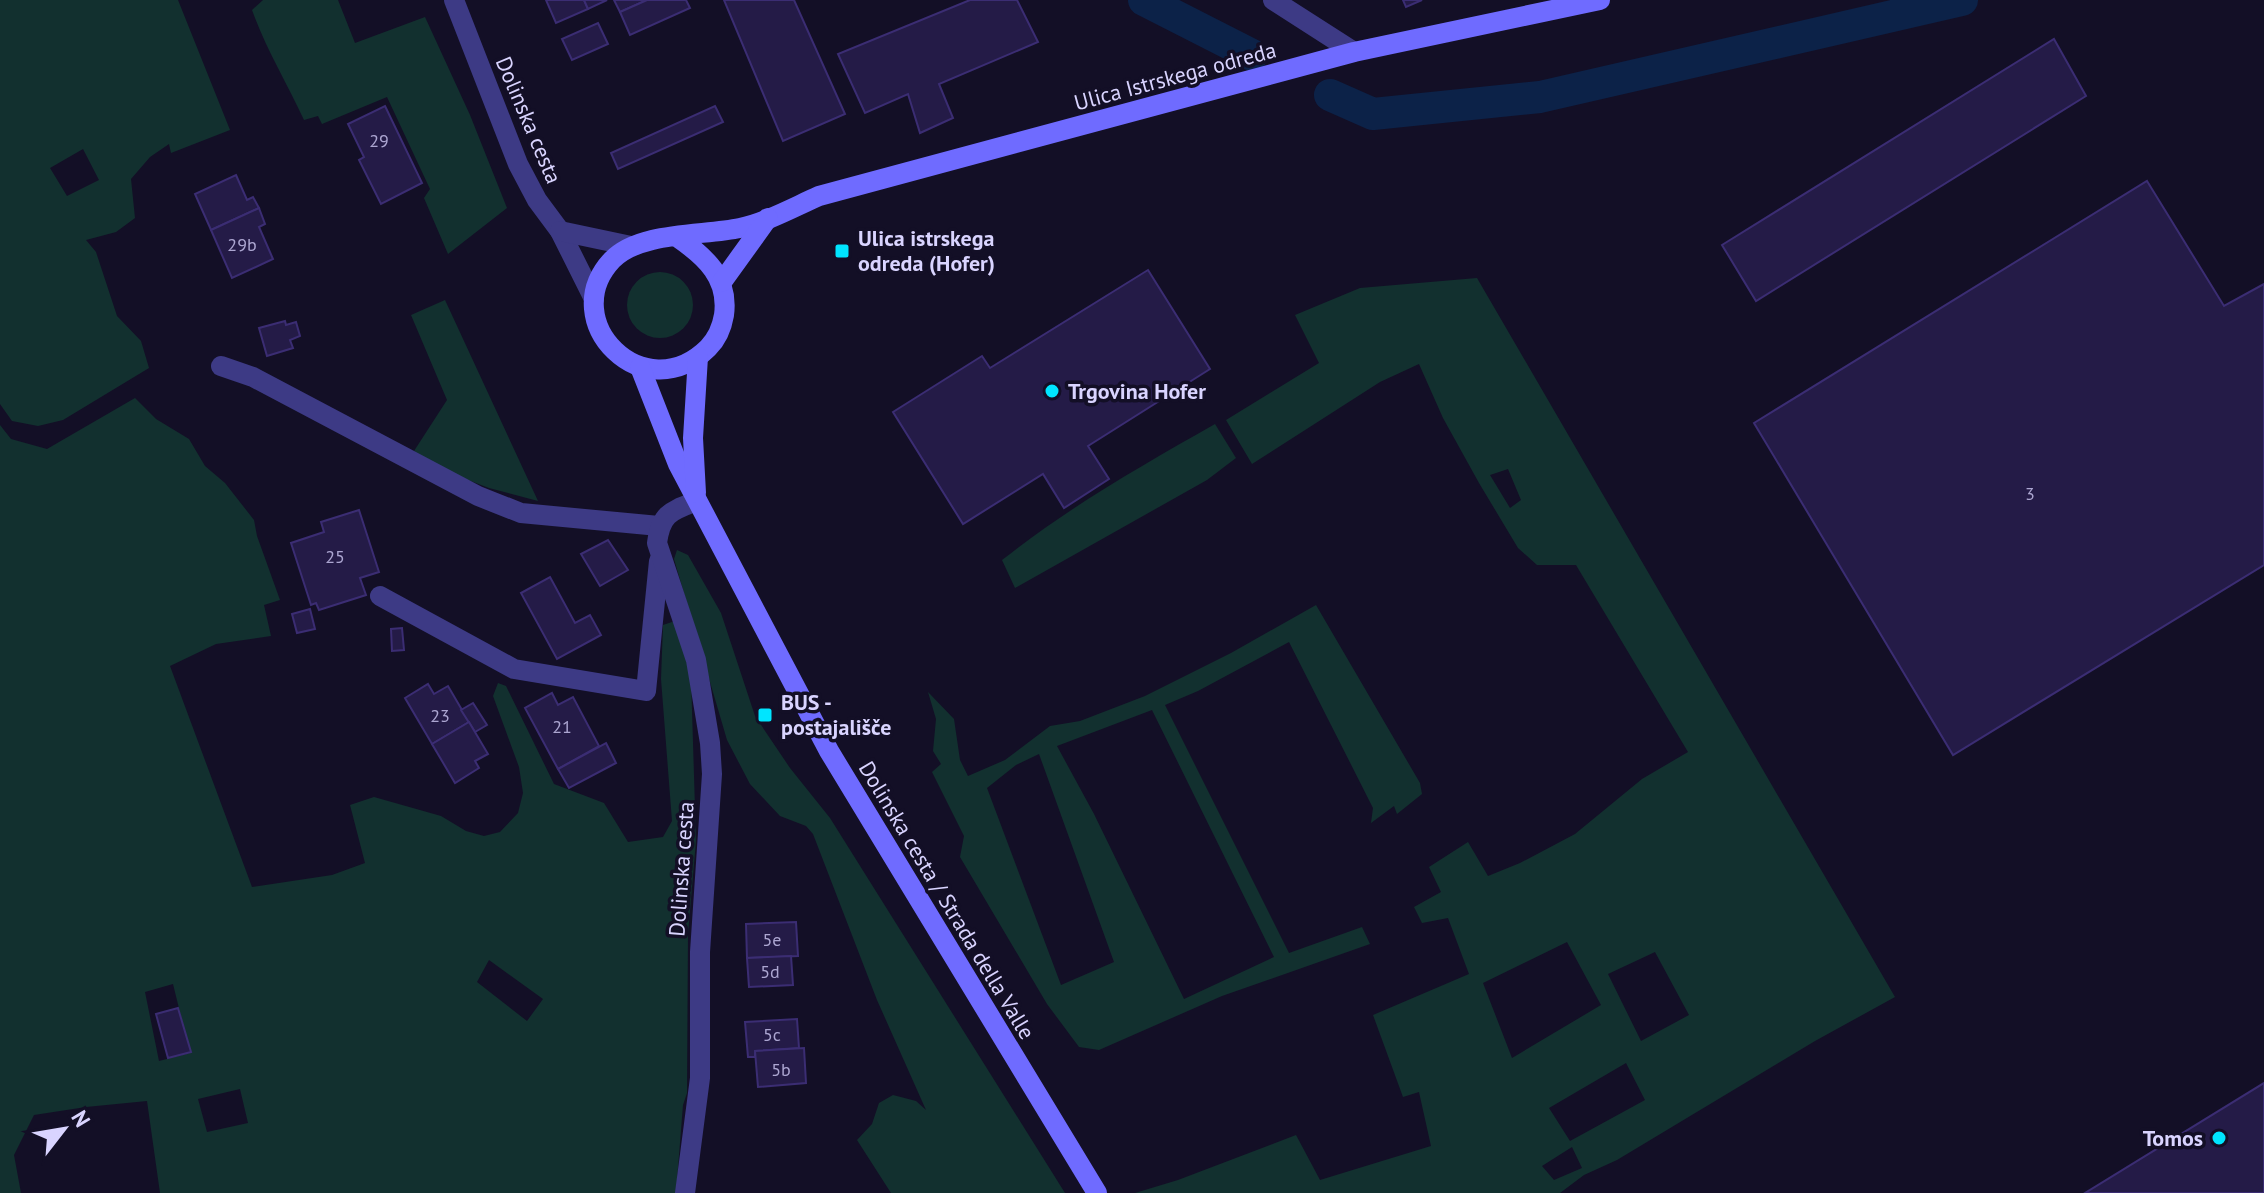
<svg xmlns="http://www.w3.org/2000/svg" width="2264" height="1193" viewBox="0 0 2264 1193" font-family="'PT Sans',sans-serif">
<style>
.green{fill:#12302f;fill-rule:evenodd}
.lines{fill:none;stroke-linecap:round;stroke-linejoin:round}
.canal{stroke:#0c2248;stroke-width:32}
.building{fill:#241b47;stroke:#3b2d73;stroke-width:2}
.street{stroke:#3d3a85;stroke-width:20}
.secondary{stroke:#6f6bff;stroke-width:20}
.poi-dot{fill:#00e5ff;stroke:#130f26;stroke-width:3}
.labels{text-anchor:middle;stroke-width:7;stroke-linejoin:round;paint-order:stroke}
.number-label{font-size:18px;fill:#aca6d1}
.street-label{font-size:22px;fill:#d9d4ff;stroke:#130f26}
.poi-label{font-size:22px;font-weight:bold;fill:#d9d4ff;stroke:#130f26;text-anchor:start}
</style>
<rect width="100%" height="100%" fill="#130f26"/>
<g class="green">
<path d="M0,0H178L230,130L171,153L169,144L150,157L131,179L135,218L116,232L86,240L96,252L117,316L141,341L149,368L63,420L38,426L12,421L0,404ZM83,149L99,180L67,196L50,168Z"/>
<path d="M263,0H338L355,43L425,17L470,115L507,208L448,254L424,198L430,189L387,97L322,124L318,116L304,120C287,83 266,49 252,10Z"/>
<circle cx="660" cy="305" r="33"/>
<path d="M1477,278L1895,997L1815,1041L1617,1160L1584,1175L1560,1193H1135L1178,1180L1296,1135L1320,1180L1431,1146L1419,1092L1403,1097L1373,1015L1469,974L1448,918L1422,923L1414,907L1441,892L1429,867L1468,842L1488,876L1520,863L1575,834L1642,779L1688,752L1576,565H1537L1518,548L1479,483L1443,418L1419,364L1380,382L1252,464L1226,420L1319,363L1295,315L1360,288ZM1508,469L1521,500L1510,508L1490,475ZM1567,942L1601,1005L1512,1058L1483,983ZM1655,952L1689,1015L1641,1041L1608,974ZM1626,1063L1645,1100L1570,1141L1549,1108ZM1572,1147L1582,1168L1554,1180L1542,1166Z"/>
<path d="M445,300L538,501L489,488L447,472L414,451L447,400L411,315Z"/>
<path d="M135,398L156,419L189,439L205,466L225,483L254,520L257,536L280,600L264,605L271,636L216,644L170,666L252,887L332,875L365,863L350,805L374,797L441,816L466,831L484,836L500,832L518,813L523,793L519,767L493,696L498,683L506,686L554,784L604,803L628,842L663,837L672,821L661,679L663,625L675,621L691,677L696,841L688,934L687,1093L683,1105L676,1193H160L147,1101L86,1107L34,1115L14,1155L21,1193H0V425L11,439L47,449ZM489,960L543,999L527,1021L477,982ZM173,984L190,1053L159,1061L145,992ZM240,1089L248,1123L207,1132L198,1099Z"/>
<path d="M1215,424L1236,458L1207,480L1015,588L1002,560C1069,507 1141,466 1215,424Z"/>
<path d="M677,550L688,555L721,613L755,716L790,768L830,818L1065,1193H891L857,1140L872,1124L879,1103L893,1095L916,1101L926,1110L877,1000L813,834L806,826L780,816L750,784L727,740L674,559Z"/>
<path d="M1316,605L1420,783L1422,794L1397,814L1394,806L1371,823L1373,808L1289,642L1198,691L1165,705L1289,953L1362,927L1370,944L1222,996L1099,1050L1079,1047L1047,1004L960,857L964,836L932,772L941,764L933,751L936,719L928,692L954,719L960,760L968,776L1005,760L1050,726L1080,721L1145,696L1231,653ZM1152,710L1274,957L1184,999L1094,814L1057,746ZM1039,754L1114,962L1061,985L987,788L1016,765Z"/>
</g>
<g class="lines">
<g class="canal">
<path d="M1144,0L1252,55"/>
<path d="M1330,95L1373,114L1540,97L1962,0"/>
</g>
</g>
<g class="building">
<path d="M546,0H584L588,9L556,23Z"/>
<path d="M584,0H607L588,9Z"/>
<path d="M614,0H647L620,12Z"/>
<path d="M647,0H686L690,8L630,35L620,12Z"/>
<path d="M724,0H794L845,114L783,141Z"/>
<path d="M970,0H1017L1038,42L939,84L953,118L920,133L908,94L865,113L838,54Z"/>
<path d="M1403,0H1422L1406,7Z"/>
<path d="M598,23L608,44L572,60L562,39Z"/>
<path d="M2054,39L2086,96L1756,301L1722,245Z"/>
<path d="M385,106L422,183L381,204L359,160L364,157L348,124Z"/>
<path d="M715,106L723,122L618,169L611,153Z"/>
<path d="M236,175L247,200L253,197L259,208L211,230L195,194Z"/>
<path d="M2147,181L2224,306L2264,284V565L1953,755L1754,423Z"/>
<path d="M259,208L265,224L259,227L273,259L232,278L211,230Z"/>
<path d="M1148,270L1210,369L1088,446L1109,479L1064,508L1043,474L963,524L893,412L982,356L990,368Z"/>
<path d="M285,321L286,325L296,322L300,336L290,340L293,348L267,356L259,328Z"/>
<path d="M359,510L379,572L360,578L366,595L319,610L316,603L311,605L291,543L324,532L321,522Z"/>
<path d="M608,540L628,570L600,586L581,554Z"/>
<path d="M550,577L575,623L590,615L601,635L557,659L521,593Z"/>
<path d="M310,609L315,629L297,633L292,614Z"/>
<path d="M402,628L404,650L392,651L391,629Z"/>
<path d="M428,684L434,694L448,686L469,722L432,744L405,698Z"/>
<path d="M552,693L558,705L573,697L599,746L558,769L525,708Z"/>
<path d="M473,703L487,725L475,732L461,710Z"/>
<path d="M469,722L488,754L475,761L479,768L455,783L432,744Z"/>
<path d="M606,743L616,763L569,788L558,769Z"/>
<path d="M796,922L798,956L747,958L746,924Z"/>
<path d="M791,956L793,985L749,987L747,958Z"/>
<path d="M178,1008L191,1052L168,1058L156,1014Z"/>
<path d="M797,1019L799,1048L755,1051V1057H748L745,1022Z"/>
<path d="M804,1048L806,1083L758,1087L755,1051Z"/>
<path d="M2264,1083V1193H2085Z"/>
</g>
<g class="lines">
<g class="street">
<path d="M454,0L518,164L537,200L560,231L594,299"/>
<path d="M1273,0L1354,52"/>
<path d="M560,231L631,246"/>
<path d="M221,366L253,377L478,496L521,513L659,526"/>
<path d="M380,596L514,669L646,691L659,561"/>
<path d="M685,1193L700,1078V952L712,774L710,743L696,660L657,543C661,513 671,511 697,501"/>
</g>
<g class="secondary">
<path d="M677,237C706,257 729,278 724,315C722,327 717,339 708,348C644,411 555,321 612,260C640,231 703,236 740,228C767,222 794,207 819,196L1354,52L1600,0"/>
<path d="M722,282L768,218"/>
<path d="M640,367L678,464L829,751L1097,1193"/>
<path d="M696,493L693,438L698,357"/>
</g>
</g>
<g class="poi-dot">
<rect x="834" y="243" width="16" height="16" rx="4"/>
<circle cx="1052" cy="391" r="8"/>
<rect x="757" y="707" width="16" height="16" rx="4"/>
<circle cx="2219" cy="1138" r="8"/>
</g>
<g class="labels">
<g class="number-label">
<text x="379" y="147">29</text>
<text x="242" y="251">29b</text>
<text x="2030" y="500">3</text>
<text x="335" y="563">25</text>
<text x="440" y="722">23</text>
<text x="562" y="733">21</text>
<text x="772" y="946">5e</text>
<text x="770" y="978">5d</text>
<text x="772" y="1041">5c</text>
<text x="781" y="1076">5b</text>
</g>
<g class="street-label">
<text transform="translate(1175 76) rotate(-15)" y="8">Ulica Istrskega odreda</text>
<text transform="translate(529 120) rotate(67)" y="8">Dolinska cesta</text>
<text transform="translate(681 869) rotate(-86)" y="8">Dolinska cesta</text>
<text transform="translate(947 900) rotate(59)" y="8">Dolinska cesta / Strada della Valle</text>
</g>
<g class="poi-label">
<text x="858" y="246">Ulica istrskega<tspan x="858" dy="25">odreda (Hofer)</tspan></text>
<text x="1068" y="399">Trgovina Hofer</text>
<text x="781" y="710">BUS -<tspan x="781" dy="25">postajališče</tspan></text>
<text x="2203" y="1146" text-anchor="end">Tomos</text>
</g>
</g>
<g transform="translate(64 1129) rotate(59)" stroke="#130f26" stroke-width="6" paint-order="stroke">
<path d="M0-6L14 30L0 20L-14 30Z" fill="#d9d4ff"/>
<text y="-12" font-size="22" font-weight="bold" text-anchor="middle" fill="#d9d4ff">N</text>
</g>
</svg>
